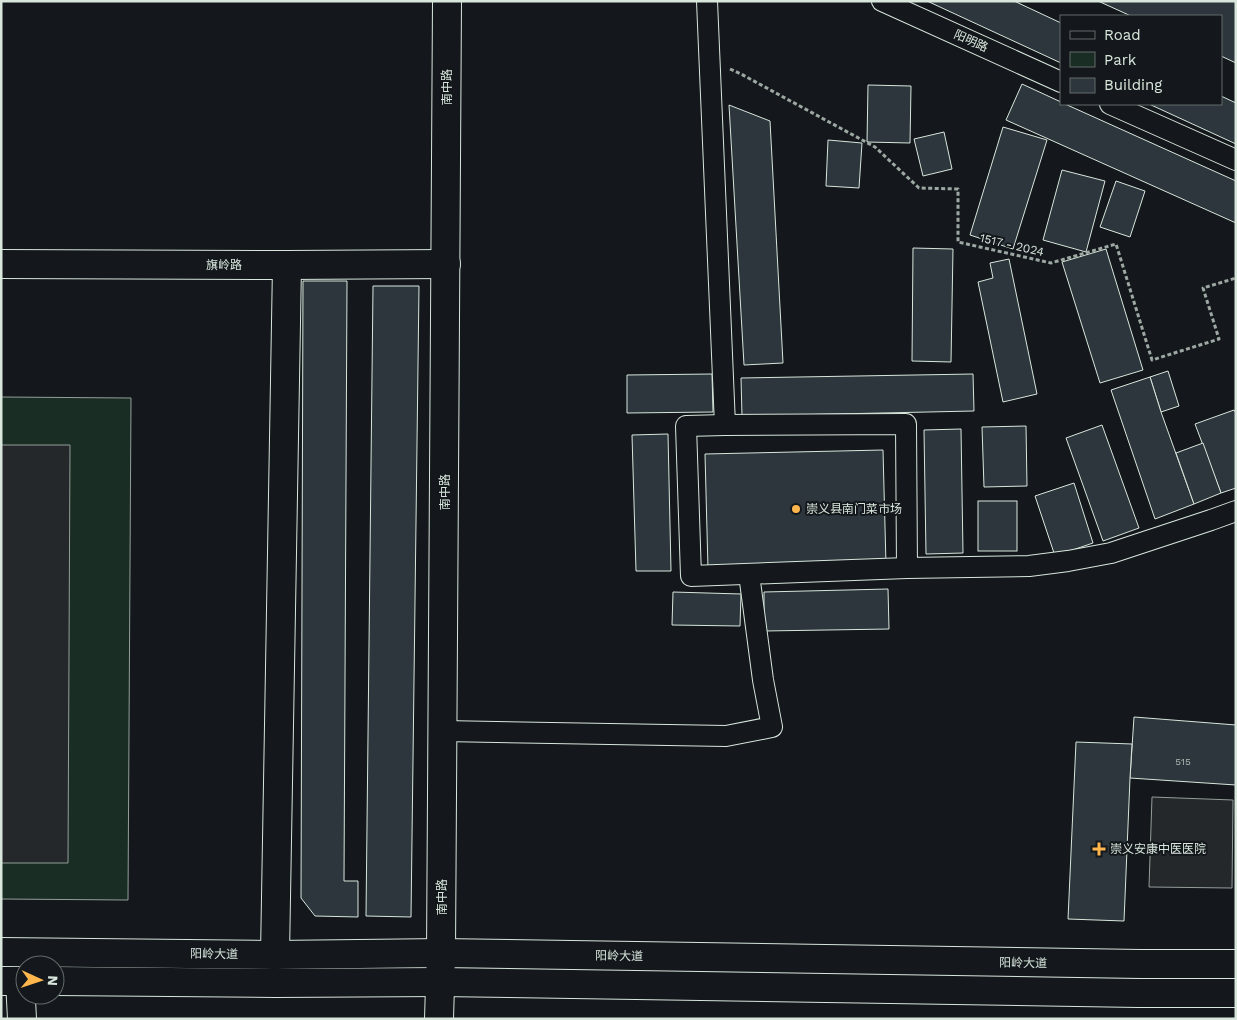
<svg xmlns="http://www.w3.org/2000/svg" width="1237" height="1020" viewBox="0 0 1237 1020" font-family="'Work Sans','Noto Sans SC',sans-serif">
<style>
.green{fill:#1a2d24;stroke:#939e99}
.parking{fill:#24282b;stroke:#939e99}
.building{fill:#2c363c;stroke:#d8e6dc}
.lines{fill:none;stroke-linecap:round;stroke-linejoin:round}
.street-casing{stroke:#d8e6dc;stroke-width:22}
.secondary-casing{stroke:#d8e6dc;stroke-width:30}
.primary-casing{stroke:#d8e6dc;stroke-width:30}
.path{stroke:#9da8a2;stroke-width:3;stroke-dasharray:4 2.5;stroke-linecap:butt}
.street{stroke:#14181c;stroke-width:20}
.secondary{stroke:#14181c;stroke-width:28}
.primary{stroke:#14181c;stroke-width:28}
.poi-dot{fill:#ffb74d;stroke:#14181c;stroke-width:2}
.labels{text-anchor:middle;stroke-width:4;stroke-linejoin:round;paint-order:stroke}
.number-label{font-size:10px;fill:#adbab4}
.street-label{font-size:12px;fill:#d8e6dc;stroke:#14181c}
.poi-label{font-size:12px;fill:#d8e6dc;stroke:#14181c;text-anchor:start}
</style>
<rect width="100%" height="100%" fill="#14181c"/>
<path class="green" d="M1,397L131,398L128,900L1,899Z"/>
<g class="parking">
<path d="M1,445H70L68,863H1Z"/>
<path d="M1152,797L1233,800L1232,888L1149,887Z"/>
</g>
<g class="building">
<path d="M927,1H1014L1061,23V63Z"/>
<path d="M1098,1H1236V63L1221,56V16H1131Z"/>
<path d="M1022,84L1061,102V104H1065L1236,181V223L1006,120Z"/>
<path d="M868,85L911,86L910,143L867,142Z"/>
<path d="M1221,96L1236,103V144L1149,104H1221Z"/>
<path d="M729,105L770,121L783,363L744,365Z"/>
<path d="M1003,127L1047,140L1013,249L970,235Z"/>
<path d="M944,132L952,169L923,176L914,139Z"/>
<path d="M828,140L862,143L859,188L826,186Z"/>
<path d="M1062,170L1105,181L1086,252L1043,240Z"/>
<path d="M1116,181L1145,191L1130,237L1100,227Z"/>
<path d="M913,248L953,249L951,362L912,361Z"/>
<path d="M1106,249L1143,370L1100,383L1062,262Z"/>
<path d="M1009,259L1037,394L1003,402L978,282L993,278L990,263Z"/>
<path d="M303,281H347L344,881H358V917L315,916L301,898Z"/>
<path d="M373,286H419L411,917L366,916Z"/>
<path d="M1168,371L1179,406L1161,412L1150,377Z"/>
<path d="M712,374L713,412L627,413V375Z"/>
<path d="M973,374L974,411L742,416L741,378Z"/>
<path d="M1150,377L1161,412L1194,504L1155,519L1111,390Z"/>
<path d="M1234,410L1236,413V488L1221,493L1195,424Z"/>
<path d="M1102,425L1139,528L1103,541L1066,438Z"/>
<path d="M1026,426L1027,486L984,487L982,427Z"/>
<path d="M961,429L963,553L926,554L924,430Z"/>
<path d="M668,434L671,571H636L632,435Z"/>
<path d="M1203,443L1221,493L1194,504L1176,453Z"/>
<path d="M883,450L886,565L708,569L705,454Z"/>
<path d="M1074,483L1093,543L1055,556L1035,496Z"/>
<rect x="978" y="501" width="39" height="50"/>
<path d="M888,589L889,629L764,631V592Z"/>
<path d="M673,592L741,594L740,626L672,625Z"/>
<path d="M1134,717L1236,725V785L1130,778Z"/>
<path d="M1076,742L1132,744L1130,778L1124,921L1068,919Z"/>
</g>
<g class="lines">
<defs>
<g id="street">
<path d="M707,1L725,425L906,424L907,568L1029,566L1068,561L1111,553L1211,520L1236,511"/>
<path d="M882,1L1061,82"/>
<path d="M1110,104L1236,160"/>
<path d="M725,425L686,426L691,576L907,568"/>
<path d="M443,731L726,736L772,727L763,680L749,574"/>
</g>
<g id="secondary">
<path d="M1,264L287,265L446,264"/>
<path d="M275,955L287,265"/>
<path d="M20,981L22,1019"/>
<path d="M439,1019L441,953L447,1"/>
</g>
<g id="primary">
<path d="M1,952L275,955L441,953L1141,964H1236"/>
<path d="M1,981H25"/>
<path d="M55,981L275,983L440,982L1138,993H1236"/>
</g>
</defs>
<use href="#street" class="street-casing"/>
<use href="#secondary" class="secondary-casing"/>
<use href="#primary" class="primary-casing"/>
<path class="path" d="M730,69L741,74L875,147L919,188L958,189V242L1051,263L1116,244L1152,360L1219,339L1203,288L1236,278"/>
<use href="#street" class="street"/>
<use href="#secondary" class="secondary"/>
<use href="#primary" class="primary"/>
</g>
<g class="poi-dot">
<circle cx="796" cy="509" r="5"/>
<path d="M1096.5 841.5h5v5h5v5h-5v5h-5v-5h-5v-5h5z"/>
</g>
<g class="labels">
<g class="number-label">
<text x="1183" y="765">515</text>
</g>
<g class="street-label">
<text transform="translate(971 41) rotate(24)" y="4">阳明路</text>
<text transform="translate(447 87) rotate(-90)" y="4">南中路</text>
<text transform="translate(1012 245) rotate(13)" y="4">1517 - 2024</text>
<text x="224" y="269">旗岭路</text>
<text transform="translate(445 492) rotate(-90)" y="4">南中路</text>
<text transform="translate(442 897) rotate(-90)" y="4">南中路</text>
<text transform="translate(214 954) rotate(1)" y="4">阳岭大道</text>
<text transform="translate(619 956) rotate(1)" y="4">阳岭大道</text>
<text transform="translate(1023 963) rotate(1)" y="4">阳岭大道</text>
</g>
<g class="poi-label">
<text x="806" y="513">崇义县南门菜市场</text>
<text x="1110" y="853">崇义安康中医医院</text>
</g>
</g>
<rect width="1237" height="1020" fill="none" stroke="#d8e6dc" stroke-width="5"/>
<rect x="1060" y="15" width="162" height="90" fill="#14181c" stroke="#626a69"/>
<rect x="1070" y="31" width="25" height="8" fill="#14181c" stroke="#626a69"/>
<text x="1104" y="40" font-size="15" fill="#d8e6dc">Road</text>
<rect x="1070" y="52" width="25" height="15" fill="#1a2d24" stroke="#626a69"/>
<text x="1104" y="65" font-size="15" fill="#d8e6dc">Park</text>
<rect x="1070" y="78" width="25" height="15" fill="#2c363c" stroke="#626a69"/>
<text x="1104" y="90" font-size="15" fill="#d8e6dc">Building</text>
<g transform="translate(40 980) rotate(93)"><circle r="24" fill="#14181c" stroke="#626a69"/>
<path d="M0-4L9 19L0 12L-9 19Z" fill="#ffb74d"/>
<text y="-8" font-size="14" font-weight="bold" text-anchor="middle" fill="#d8e6dc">N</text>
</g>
</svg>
